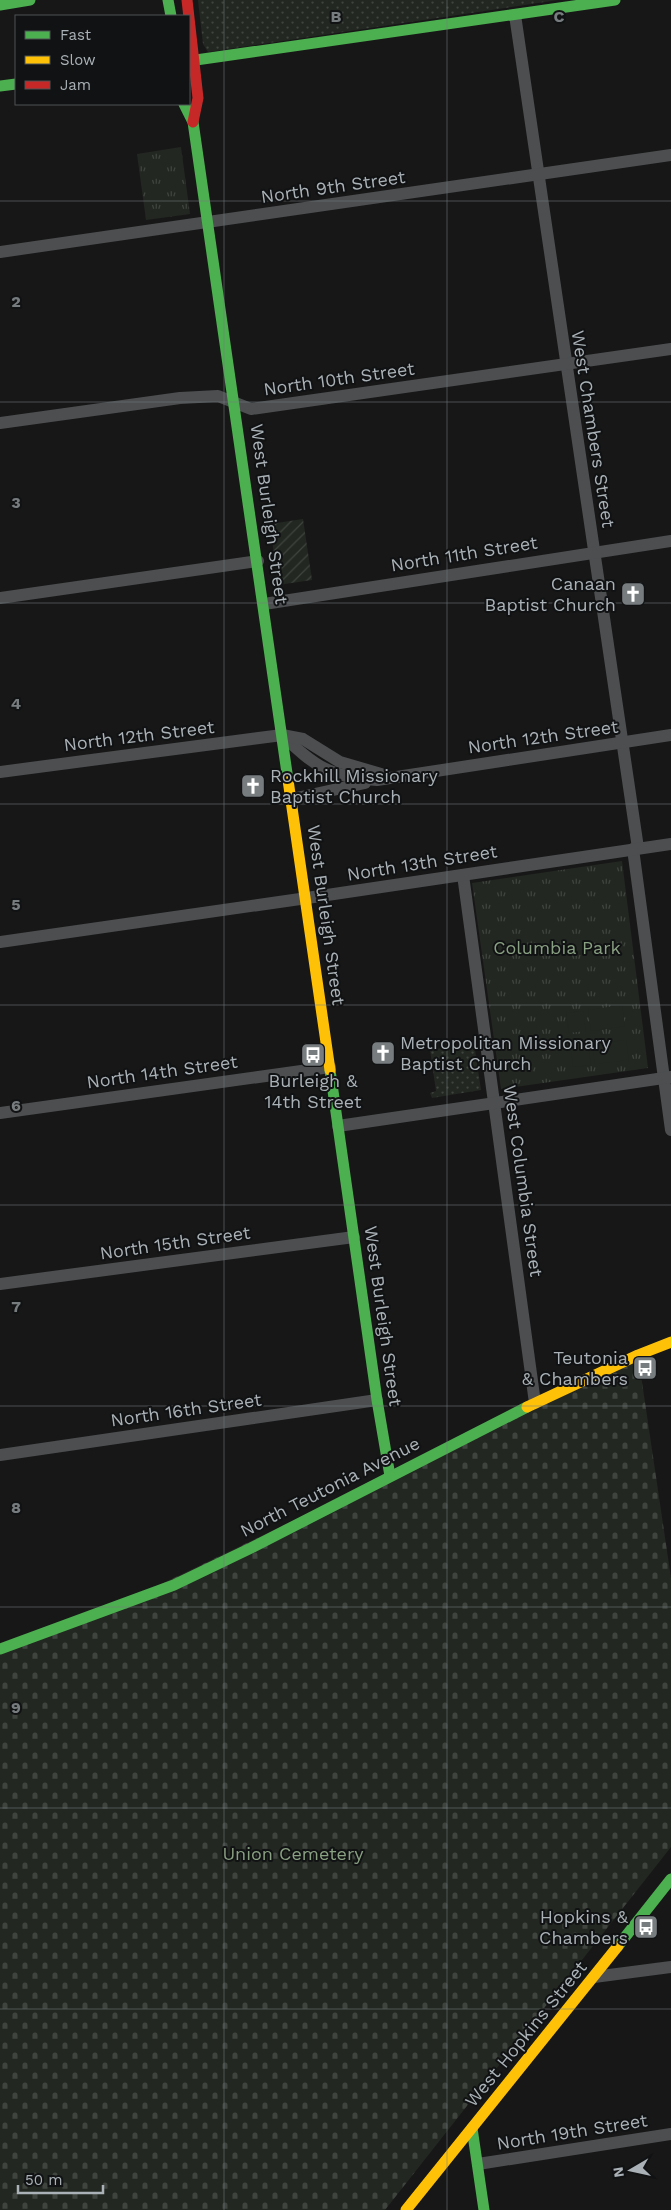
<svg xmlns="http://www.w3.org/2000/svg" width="671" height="2210" viewBox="0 0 671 2210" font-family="'Work Sans',sans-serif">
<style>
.grass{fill:url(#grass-dots)}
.cemetery{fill:url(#cemetery-stones)}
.park{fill:url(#park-tufts)}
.garden{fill:url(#garden-furrows)}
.pitch{fill:#222721}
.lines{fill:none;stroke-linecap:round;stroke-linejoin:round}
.street{stroke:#4c4e50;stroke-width:12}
.fast{stroke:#4caf50;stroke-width:11}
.slow{stroke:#ffc107;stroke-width:11}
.jam{stroke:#c62828;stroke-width:11}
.grid{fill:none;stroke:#777c7f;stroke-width:1;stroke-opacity:0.55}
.labels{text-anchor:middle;stroke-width:4;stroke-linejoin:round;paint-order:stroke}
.street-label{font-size:18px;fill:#aab2b7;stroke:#111213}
.poi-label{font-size:18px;fill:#aab2b7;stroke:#111213;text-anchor:end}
.park-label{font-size:18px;fill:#89a082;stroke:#111213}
.grid-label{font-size:16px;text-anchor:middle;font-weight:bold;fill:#777c7f;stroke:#111213;stroke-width:4;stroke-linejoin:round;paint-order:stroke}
</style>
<defs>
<pattern id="grass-dots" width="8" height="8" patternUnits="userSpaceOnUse" patternTransform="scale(1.25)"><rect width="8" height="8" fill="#222721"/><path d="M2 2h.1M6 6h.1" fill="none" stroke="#3f443f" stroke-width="1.8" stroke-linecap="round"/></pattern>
<pattern id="cemetery-stones" width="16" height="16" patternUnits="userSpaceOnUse" patternTransform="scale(1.25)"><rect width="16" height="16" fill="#222721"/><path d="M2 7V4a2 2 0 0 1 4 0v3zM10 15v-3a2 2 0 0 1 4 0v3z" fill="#3f443f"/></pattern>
<pattern id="park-tufts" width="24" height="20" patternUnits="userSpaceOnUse" patternTransform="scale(1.25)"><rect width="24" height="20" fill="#222721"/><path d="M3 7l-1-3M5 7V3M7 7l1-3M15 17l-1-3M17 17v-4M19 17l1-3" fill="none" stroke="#3f443f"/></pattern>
<pattern id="garden-furrows" width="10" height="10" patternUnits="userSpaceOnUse" patternTransform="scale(1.25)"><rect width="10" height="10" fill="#222721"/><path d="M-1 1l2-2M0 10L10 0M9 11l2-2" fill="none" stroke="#3f443f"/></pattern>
</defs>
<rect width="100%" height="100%" fill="#171717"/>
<g class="grass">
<path d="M198,0H558L208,52L203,44Z"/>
<path d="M474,1043L481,1090L432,1098L430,1093L436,1091L430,1050Z"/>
</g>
<path class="cemetery" d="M638,1355L671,1578V1847L385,2210H0V1649L105,1611Z"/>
<g class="park">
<path d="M181,147L190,214L146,220L137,154Z"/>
<path d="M622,861L648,1068L501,1089L472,883Z"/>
</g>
<path class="garden" d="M303,519L312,580L278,585L270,524Z"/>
<g class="pitch">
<path d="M622,1005L625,1026L591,1031L588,1010Z"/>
<path d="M583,1011L586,1031L569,1033L566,1013Z"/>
<path d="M626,1040L629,1060L595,1064L592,1044Z"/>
<path d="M588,1045L591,1065L573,1067L571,1047Z"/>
</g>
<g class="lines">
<g class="street">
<path d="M515,15L638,848"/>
<path d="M0,252L671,155"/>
<path d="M0,423L180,398L218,396L251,409L671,349"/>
<path d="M0,598L258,561"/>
<path d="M264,604L671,541"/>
<path d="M282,735C316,767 329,777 377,780L671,735"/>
<path d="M0,772L282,735L303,739L340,762L381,774"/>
<path d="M292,799L365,783"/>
<path d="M633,849L671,1130"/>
<path d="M463,875L535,1403"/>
<path d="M0,942L307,898L671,844"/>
<path d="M0,1113L330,1067"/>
<path d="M338,1126L671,1077"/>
<path d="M0,1284L354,1237"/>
<path d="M0,1455L377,1400"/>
<path d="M594,1977L671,1967"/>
<path d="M478,2164L671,2134"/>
</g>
<g class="fast">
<path d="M168,0L171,16"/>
<path d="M0,5L30,0"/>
<path d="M189,61L615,0"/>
<path d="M0,86L16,84"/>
<path d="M184,104L193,122L288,780"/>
<path d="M330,1070L377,1400L390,1476"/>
<path d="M0,1649L174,1585L251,1548L527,1407"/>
<path d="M618,1946L671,1879"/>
<path d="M472,2128L484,2210"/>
</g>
<g class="slow">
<path d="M288,780L330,1070"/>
<path d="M527,1407L638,1355L671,1342"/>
<path d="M406,2210L618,1946"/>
</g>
<path class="jam" d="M187,0L198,98L193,122"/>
</g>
<path class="grid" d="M224,0V2210M447,0V2210M0,201H671M0,402H671M0,603H671M0,804H671M0,1005H671M0,1205H671M0,1406H671M0,1607H671M0,1808H671M0,2009H671"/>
<defs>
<symbol id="church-square" viewBox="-11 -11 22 22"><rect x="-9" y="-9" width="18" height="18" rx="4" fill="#777c7f" stroke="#111213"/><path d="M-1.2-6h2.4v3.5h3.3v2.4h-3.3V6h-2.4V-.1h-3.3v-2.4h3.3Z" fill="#fff"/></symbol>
<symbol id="bus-square" viewBox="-11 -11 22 22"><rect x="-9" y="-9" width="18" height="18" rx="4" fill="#777c7f" stroke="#111213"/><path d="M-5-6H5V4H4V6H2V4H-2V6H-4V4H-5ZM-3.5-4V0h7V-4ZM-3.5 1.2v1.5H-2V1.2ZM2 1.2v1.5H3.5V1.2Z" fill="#fff"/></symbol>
</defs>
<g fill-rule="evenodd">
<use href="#church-square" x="619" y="580" width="28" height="28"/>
<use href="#church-square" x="239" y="772" width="28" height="28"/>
<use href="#church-square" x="369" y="1039" width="28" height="28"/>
<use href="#bus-square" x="299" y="1041" width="28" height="28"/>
<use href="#bus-square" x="631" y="1354" width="28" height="28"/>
<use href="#bus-square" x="632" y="1913" width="28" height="28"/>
</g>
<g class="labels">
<g class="street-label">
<text transform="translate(333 187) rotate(-8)" y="6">North 9th Street</text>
<text transform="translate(339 379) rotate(-8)" y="6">North 10th Street</text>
<text transform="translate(593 429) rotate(81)" y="6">West Chambers Street</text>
<text transform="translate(269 514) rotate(82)" y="6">West Burleigh Street</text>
<text transform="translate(464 554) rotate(-9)" y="6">North 11th Street</text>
<text transform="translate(139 736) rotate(-7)" y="6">North 12th Street</text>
<text transform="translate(543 737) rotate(-8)" y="6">North 12th Street</text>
<text transform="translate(422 863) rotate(-9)" y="6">North 13th Street</text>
<text transform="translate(326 915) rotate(82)" y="6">West Burleigh Street</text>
<text transform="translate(162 1072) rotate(-8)" y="6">North 14th Street</text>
<text transform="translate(523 1181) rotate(82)" y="6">West Columbia Street</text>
<text transform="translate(175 1243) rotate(-8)" y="6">North 15th Street</text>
<text transform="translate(383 1316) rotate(82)" y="6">West Burleigh Street</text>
<text transform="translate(186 1410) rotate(-8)" y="6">North 16th Street</text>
<text transform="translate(330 1487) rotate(-27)" y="6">North Teutonia Avenue</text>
<text transform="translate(526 2034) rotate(-51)" y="6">West Hopkins Street</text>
<text transform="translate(572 2132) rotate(-9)" y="6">North 19th Street</text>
</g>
<g class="poi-label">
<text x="616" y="590">Canaan<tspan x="616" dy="21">Baptist Church</tspan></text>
<text x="270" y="782" text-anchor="start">Rockhill Missionary<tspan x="270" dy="21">Baptist Church</tspan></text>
<text x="400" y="1049" text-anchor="start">Metropolitan Missionary<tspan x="400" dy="21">Baptist Church</tspan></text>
<text x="313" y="1087" text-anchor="middle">Burleigh &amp;<tspan x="313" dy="21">14th Street</tspan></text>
<text x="628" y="1364">Teutonia<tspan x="628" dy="21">&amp; Chambers</tspan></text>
<text x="628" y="1923">Hopkins &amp;<tspan x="628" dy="21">Chambers</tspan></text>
</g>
<g class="park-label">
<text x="557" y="954">Columbia Park</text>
<text x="293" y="1860">Union Cemetery</text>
</g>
</g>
<g class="grid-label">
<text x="336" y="22">B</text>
<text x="559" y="22">C</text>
<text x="16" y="307">2</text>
<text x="16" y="508">3</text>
<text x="16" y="709">4</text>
<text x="16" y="910">5</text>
<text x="16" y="1111">6</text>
<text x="16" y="1312">7</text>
<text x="16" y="1513">8</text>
<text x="16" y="1713">9</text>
</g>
<rect x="15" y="15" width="175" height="90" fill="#111213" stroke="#4e5255"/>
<rect x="25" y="31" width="25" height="8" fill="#4caf50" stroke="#4e5255"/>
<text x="60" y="40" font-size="15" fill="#aab2b7">Fast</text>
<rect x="25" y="56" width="25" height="8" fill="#ffc107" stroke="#4e5255"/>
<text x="60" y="65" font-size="15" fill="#aab2b7">Slow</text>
<rect x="25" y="81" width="25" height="8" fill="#c62828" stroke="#4e5255"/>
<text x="60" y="90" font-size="15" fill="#aab2b7">Jam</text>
<g transform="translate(631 2170) rotate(261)" stroke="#111213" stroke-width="4" paint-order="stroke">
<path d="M0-4L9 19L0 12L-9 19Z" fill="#aab2b7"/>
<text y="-8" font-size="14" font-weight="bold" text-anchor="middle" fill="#aab2b7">N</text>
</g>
<path d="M18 2185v8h85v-8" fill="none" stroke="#aab2b7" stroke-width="2.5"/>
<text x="25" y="2185" font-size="15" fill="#aab2b7" stroke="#111213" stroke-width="4" paint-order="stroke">50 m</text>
</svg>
